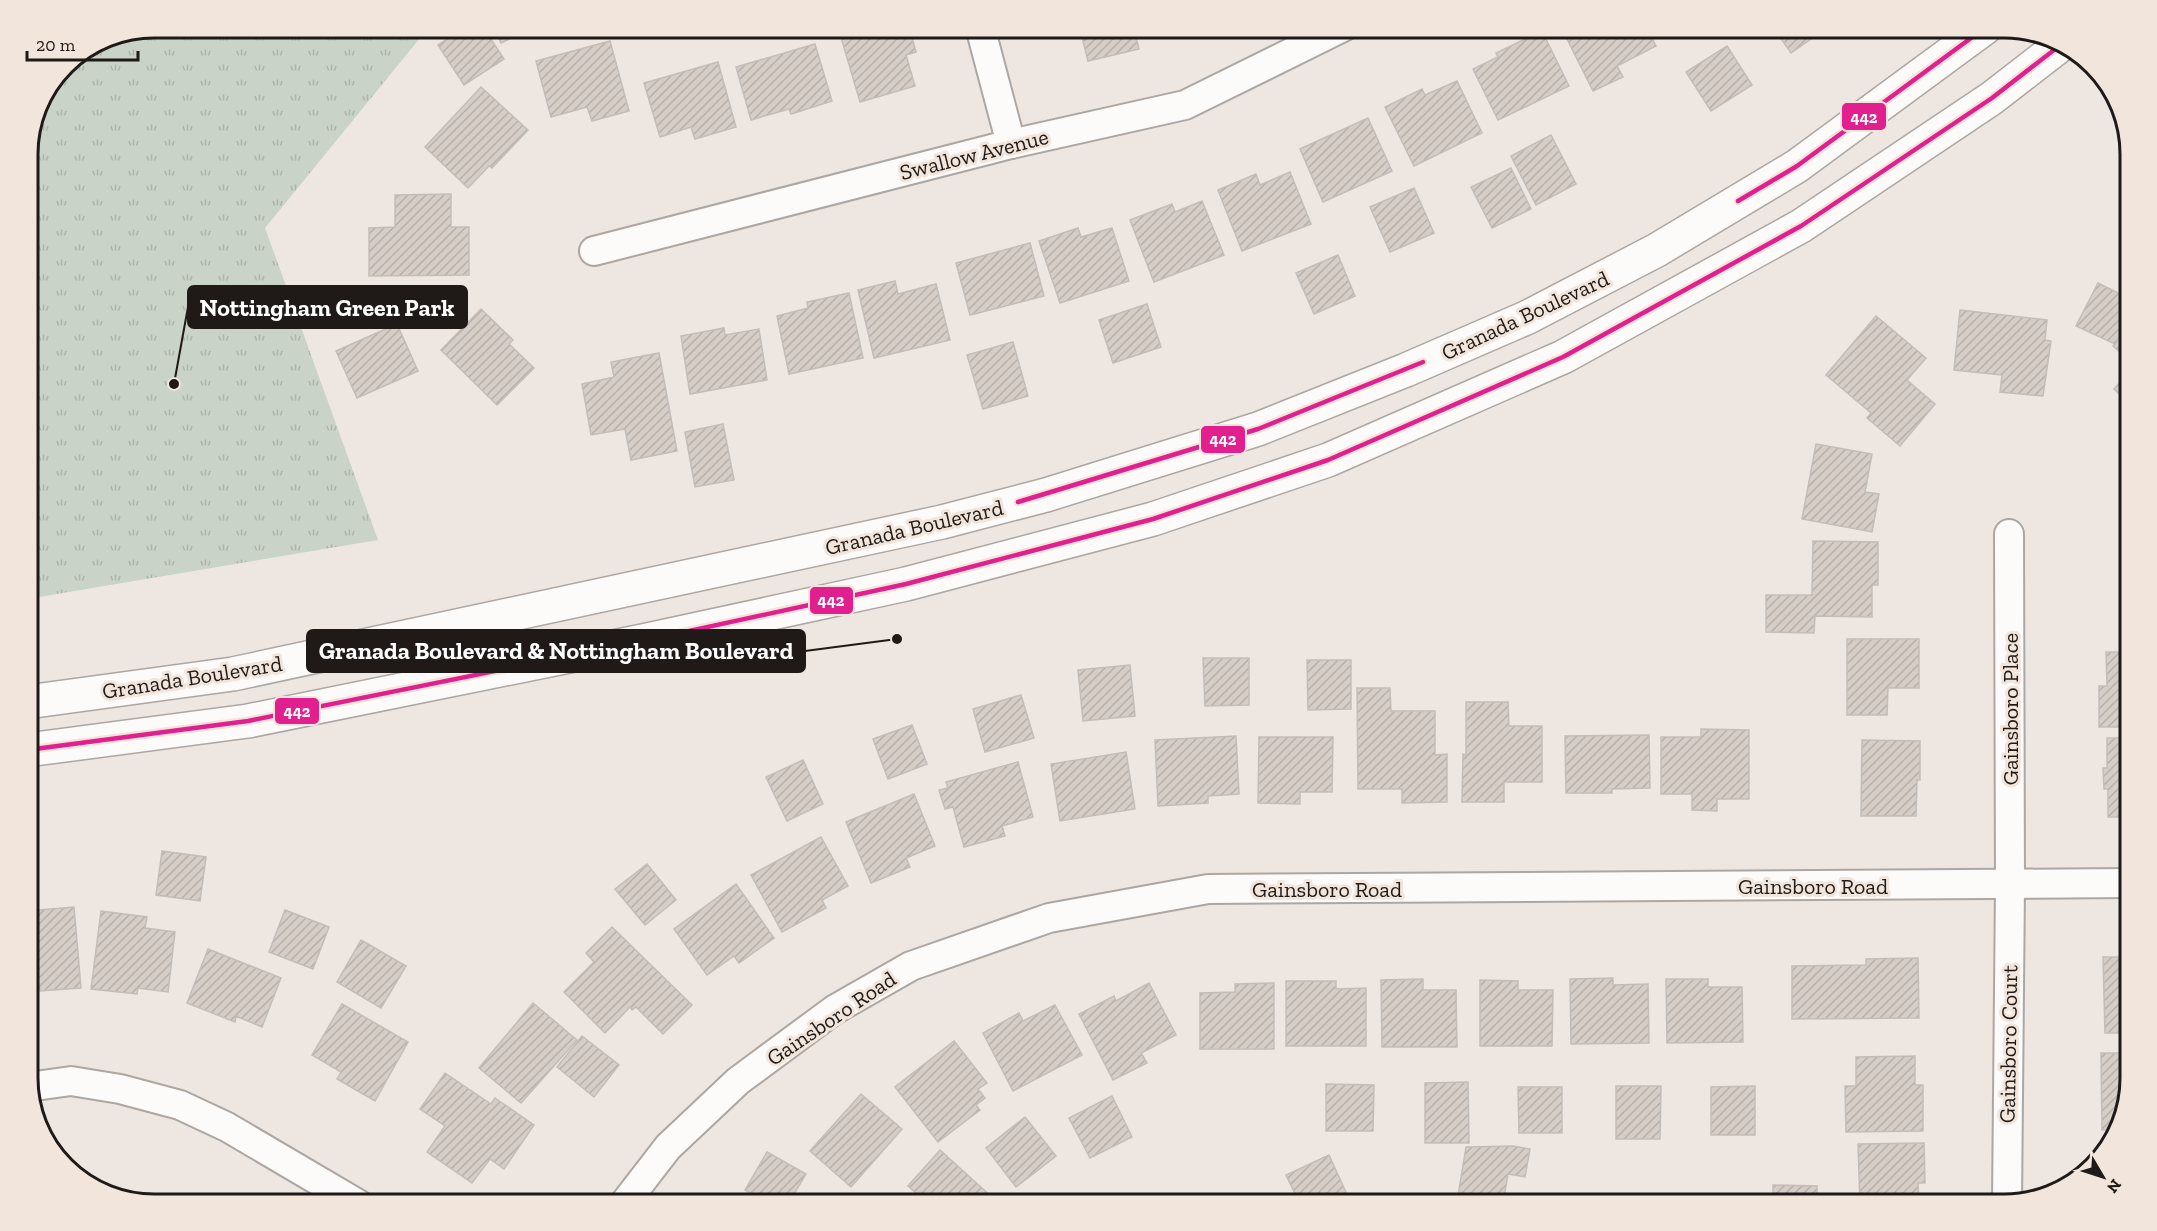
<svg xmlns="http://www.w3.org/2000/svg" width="2157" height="1231" viewBox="0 0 2157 1231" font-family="'Zilla Slab',serif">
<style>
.park{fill:url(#park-tufts)}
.building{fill:url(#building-hatch);stroke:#c3bdb9;stroke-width:1.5}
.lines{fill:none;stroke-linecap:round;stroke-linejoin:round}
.minor-casing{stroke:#ada7a3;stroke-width:32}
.secondary-casing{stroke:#ada7a3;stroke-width:36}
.minor{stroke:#fcfbfa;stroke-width:28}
.secondary{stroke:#fcfbfa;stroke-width:33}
.bus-1-casing{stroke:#f2e5dc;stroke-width:9}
.bus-1{stroke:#e11f8f;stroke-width:4.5}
.labels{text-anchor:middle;stroke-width:6;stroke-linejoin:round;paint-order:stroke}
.street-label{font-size:22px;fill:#1f1a17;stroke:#f2e5dc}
.rim{fill:none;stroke:#1f1a17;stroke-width:3}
.leader{fill:none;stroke:#1f1a17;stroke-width:2}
.callout-dot{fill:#1f1a17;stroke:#f2e5dc;stroke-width:2}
.callout{fill:#1f1a17;stroke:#1f1a17;stroke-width:2}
.callout-label{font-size:24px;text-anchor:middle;font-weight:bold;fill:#fff}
.line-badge{stroke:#f2e5dc;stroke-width:2}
.badge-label{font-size:16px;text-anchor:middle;font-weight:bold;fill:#fff}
</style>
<defs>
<pattern id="park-tufts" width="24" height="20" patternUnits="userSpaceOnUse" patternTransform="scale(1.5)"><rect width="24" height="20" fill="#c9d3c8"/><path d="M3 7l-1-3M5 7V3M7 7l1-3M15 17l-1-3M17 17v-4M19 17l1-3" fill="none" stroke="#acb5ab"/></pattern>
<pattern id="building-hatch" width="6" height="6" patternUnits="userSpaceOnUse" patternTransform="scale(1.5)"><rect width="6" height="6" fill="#d6cdc6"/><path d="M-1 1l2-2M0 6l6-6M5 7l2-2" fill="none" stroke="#b7afa9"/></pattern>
</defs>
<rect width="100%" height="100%" fill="#ede6e1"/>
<path class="park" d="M153,27H429L265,228L378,540L27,599V145L37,105L64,64L105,36Z"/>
<g class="building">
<path d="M465,27H483L504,59L464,85L438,45Z"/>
<path d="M493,27H534L501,43Z"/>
<path d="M838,27H909L916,52L906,55L915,86L860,102Z"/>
<path d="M1067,27H1133L1139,49L1088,61L1081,33L1069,36Z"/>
<path d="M1561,27H1646L1656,46L1617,66L1623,77L1593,91Z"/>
<path d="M1773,27H1822L1824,30L1791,53Z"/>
<path d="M1542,31L1569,86L1498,120L1473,69L1498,57L1496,53Z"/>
<path d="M610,41L629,111L592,121L587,107L551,117L536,61Z"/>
<path d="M815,44L832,101L791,114L789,109L751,120L736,67Z"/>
<path d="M1727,46L1752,85L1711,111L1686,72Z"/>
<path d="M718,62L736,127L695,139L691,127L660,137L644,83Z"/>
<path d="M1457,81L1482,133L1414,166L1385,107L1422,89L1425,95Z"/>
<path d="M481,87L528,130L492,168L489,166L468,188L425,147Z"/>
<path d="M1368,118L1392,171L1323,202L1300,149Z"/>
<path d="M1551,135L1576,184L1536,205L1511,156Z"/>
<path d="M1511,168L1531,209L1492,228L1471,187Z"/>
<path d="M1290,172L1311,224L1242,251L1218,190L1256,174L1260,185Z"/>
<path d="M1414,188L1434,233L1390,252L1370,207Z"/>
<path d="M451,194V227H469V275L369,276V228L395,227V195Z"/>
<path d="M1202,201L1224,255L1154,282L1130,220L1172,204L1175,212Z"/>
<path d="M1078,228L1081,237L1112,228L1129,281L1060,303L1039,241Z"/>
<path d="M1030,243L1044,296L970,315L956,263Z"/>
<path d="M1338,255L1355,296L1314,314L1296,273Z"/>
<path d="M895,281L898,294L936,284L950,340L874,358L858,290Z"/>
<path d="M2098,283L2130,299V315L2115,344L2076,326Z"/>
<path d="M849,293L863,358L789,374L777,316L808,308L807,302Z"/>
<path d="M1147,304L1161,347L1113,363L1099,320Z"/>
<path d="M481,309L513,340L509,344L534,368L497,405L441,350Z"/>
<path d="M1960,310L2047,320L2045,340L2051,341L2043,396L2000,392L2002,375L1954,370Z"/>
<path d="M1876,316L1926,358L1907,380L1935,404L1900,446L1867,418L1871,413L1826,375Z"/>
<path d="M397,324L418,371L357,398L336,351Z"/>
<path d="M724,328L725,335L759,329L767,380L690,394L681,336Z"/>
<path d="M2130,328V361L2113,346Z"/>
<path d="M1013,342L1028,396L983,409L967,355Z"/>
<path d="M659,353L677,451L631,460L625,429L591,435L582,384L614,377L611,362Z"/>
<path d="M2130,372V404L2114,389Z"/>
<path d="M723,424L734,480L695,487L685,432Z"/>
<path d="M1816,444L1872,454L1865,492L1879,494L1872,532L1802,519Z"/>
<path d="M1813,541L1878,542V585H1872V617L1815,616L1814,633L1766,632V595H1812Z"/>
<path d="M1847,639H1919V688H1888L1887,715H1847Z"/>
<path d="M2106,652H2130V727H2099V686H2107Z"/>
<path d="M1203,658H1249V705L1205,706Z"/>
<path d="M1307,660H1351V709L1308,710Z"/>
<path d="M1130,665L1135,716L1083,721L1078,670Z"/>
<path d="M1357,688H1390L1391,711H1435V755L1447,754V802L1402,803V789H1358Z"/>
<path d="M1021,695L1034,738L985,752L973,709Z"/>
<path d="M1466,702H1508L1509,726H1542V782H1504V802H1462L1463,754L1466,755Z"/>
<path d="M912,725L927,764L888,779L873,739Z"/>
<path d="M1701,729L1749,730V799H1717V811L1692,810V794H1661V737H1701Z"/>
<path d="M1649,735L1650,788L1612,789V793H1566L1565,736Z"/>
<path d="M1236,736L1239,794L1208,796V803L1158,806L1155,740Z"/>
<path d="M1259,737H1333L1332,792H1300V804L1258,803Z"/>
<path d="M2107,738H2130V817H2108V789H2104L2103,768H2107Z"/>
<path d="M1862,740L1920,741V780H1917L1916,816H1861Z"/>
<path d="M1126,752L1135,809L1060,821L1051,764Z"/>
<path d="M803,760L823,804L787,821L766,777Z"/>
<path d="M1018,762L1033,817L1002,826L1005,836L964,847L953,807L945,809L939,790L948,788L946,782Z"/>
<path d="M914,794L935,846L906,858L910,867L871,883L846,822Z"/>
<path d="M821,837L848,886L822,900L826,908L782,932L751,875Z"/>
<path d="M162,851L206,857L200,901L156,895Z"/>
<path d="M647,864L676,900L645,925L615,889Z"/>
<path d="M736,884L774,938L739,963L734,956L707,975L674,929Z"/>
<path d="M74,907L81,988L40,991L39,984L27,985V911Z"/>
<path d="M285,910L329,927L313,969L269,952Z"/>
<path d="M101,911L147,917L145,928L175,932L168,992L138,988L137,994L91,989Z"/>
<path d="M612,927L692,1005L663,1034L636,1007L632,1010L630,1007L605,1033L564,992L594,962L586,953Z"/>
<path d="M361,940L406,966L381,1008L337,982Z"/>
<path d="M208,949L281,978L262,1027L236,1016L235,1022L187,1003Z"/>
<path d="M2103,957H2130V1033H2105Z"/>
<path d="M1918,958L1919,1018L1792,1019V966L1866,965V959Z"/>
<path d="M1613,978V985L1648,984L1649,1043L1571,1044L1570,979Z"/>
<path d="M1423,979V990H1456L1457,1047H1382L1381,980Z"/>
<path d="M1666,979H1708V987H1742L1743,1042L1667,1043Z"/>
<path d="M1480,980L1518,981V990H1553L1552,1046H1480Z"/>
<path d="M1286,981H1336V989L1366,988V1046H1286Z"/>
<path d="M1149,983L1176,1035L1141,1053L1147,1063L1113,1080L1079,1014L1114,996L1116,1001Z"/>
<path d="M1274,983V1049H1200V993L1235,992V984Z"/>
<path d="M533,1003L577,1040L521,1103L479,1068Z"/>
<path d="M342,1004L408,1042L375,1101L337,1079L341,1072L312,1055Z"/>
<path d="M1055,1005L1082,1055L1013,1091L983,1033L1019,1013L1023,1021Z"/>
<path d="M582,1036L619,1065L594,1097L557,1067Z"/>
<path d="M954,1041L987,1083L978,1089L985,1098L976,1105L980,1110L938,1142L895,1087Z"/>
<path d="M2101,1053H2130V1078L2116,1130H2102Z"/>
<path d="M1915,1056V1085H1923V1131L1846,1132L1845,1086H1856V1057Z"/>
<path d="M445,1073L491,1104L495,1098L534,1125L504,1169L490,1159L472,1183L427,1152L445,1126L420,1109Z"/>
<path d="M1468,1082L1469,1143H1425V1083Z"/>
<path d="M1326,1084L1374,1085L1373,1131H1326Z"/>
<path d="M1616,1086H1661L1660,1139H1616Z"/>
<path d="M1755,1086V1135H1711V1087Z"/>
<path d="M1518,1087H1562V1133H1519Z"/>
<path d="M861,1094L902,1129L851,1187L810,1151Z"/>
<path d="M1112,1096L1132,1137L1090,1158L1069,1118Z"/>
<path d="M1025,1117L1056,1156L1016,1187L986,1148Z"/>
<path d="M1924,1143L1925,1183H1918L1919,1204H1860L1858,1144Z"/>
<path d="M1513,1146L1530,1149L1525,1177L1508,1174L1503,1204L1457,1202L1466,1147Z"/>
<path d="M940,1150L993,1198L988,1204H963L960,1202L959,1204H928L908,1186Z"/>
<path d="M767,1152L806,1174L788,1204H770L745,1190Z"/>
<path d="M1329,1155L1350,1201L1343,1204H1300L1286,1175Z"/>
<path d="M1773,1185L1817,1186V1204H1773Z"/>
</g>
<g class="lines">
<defs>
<g id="minor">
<path d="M980,27L1011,144"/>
<path d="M594,251L1011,144L1185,105L1343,27"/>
<path d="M28,1087L71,1081L120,1089L180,1105L227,1127L358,1204"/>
<path d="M2007,1203L2010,884L2009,534"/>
<path d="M624,1204L668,1147L738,1081L834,1010L911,966L1049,918L1208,889L2130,883"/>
</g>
<g id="secondary">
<path d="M27,702L233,674L942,522L1046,495L1258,429L1406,370L1526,318L1657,250L1797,166L1986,27"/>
<path d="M27,750L248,721L643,641L906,584L1153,519L1328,460L1563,357L1801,226L1992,98L2063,43"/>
</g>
</defs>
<use href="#minor" class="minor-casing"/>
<use href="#secondary" class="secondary-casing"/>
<use href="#minor" class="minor"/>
<use href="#secondary" class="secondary"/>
<defs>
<g id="bus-1">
<path d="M1738,201L1797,166L1986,27"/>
<path d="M1018,502L1258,429L1423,362"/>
<path d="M27,750L248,721L643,641L906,584L1153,519L1328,460L1563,357L1801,226L1992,98L2063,43"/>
</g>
</defs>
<use href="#bus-1" class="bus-1-casing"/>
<use href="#bus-1" class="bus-1"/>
</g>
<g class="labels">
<g class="street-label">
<text transform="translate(974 154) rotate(-14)" y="8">Swallow Avenue</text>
<text transform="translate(1525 315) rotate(-25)" y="8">Granada Boulevard</text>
<text transform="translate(914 527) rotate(-13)" y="8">Granada Boulevard</text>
<text transform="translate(192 677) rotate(-9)" y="8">Granada Boulevard</text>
<text transform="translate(2010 709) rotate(-90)" y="8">Gainsboro Place</text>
<text x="1813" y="894">Gainsboro Road</text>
<text x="1327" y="897">Gainsboro Road</text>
<text transform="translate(831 1018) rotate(-34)" y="8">Gainsboro Road</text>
<text transform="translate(2008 1044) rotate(-89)" y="8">Gainsboro Court</text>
</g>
</g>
<path d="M0 0H2157V1231H0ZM154 38H2004A116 116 0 0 1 2120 154V1078A116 116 0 0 1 2004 1194H154A116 116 0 0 1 38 1078V154A116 116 0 0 1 154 38Z" fill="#f2e5dc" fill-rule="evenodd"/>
<path class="rim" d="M154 38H2004A116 116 0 0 1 2120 154V1078A116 116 0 0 1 2004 1194H154A116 116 0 0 1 38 1078V154A116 116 0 0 1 154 38Z"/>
<path class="leader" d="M174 384L188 307M897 639L805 651"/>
<g class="callout-dot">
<circle cx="174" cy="384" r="6"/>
<circle cx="897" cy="639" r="6"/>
</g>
<g class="callout">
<rect x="188" y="286" width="279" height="42" rx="6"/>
<rect x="307" y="630" width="498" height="42" rx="6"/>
</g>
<g class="callout-label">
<text x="327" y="316">Nottingham Green Park</text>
<text x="556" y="659">Granada Boulevard &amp; Nottingham Boulevard</text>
</g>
<g class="line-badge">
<rect x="1841" y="102" width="46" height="29" rx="6" fill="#e11f8f"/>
<rect x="1200" y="425" width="46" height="29" rx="6" fill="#e11f8f"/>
<rect x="809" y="586" width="45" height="29" rx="6" fill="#e11f8f"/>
<rect x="274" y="697" width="46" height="28" rx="6" fill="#e11f8f"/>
</g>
<g class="badge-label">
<text x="1864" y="123">442</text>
<text x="1223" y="445">442</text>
<text x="831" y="606">442</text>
<text x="297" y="717">442</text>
</g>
<g transform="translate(2103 1177) rotate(129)" stroke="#f2e5dc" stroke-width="4.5" paint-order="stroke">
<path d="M0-4.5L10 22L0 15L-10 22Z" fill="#1f1a17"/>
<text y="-9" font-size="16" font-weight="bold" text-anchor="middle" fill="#1f1a17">N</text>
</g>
<path d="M27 51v9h111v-9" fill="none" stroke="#1f1a17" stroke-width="3"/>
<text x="36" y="51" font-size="18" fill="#1f1a17" stroke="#f2e5dc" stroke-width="4.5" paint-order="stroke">20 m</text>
</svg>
